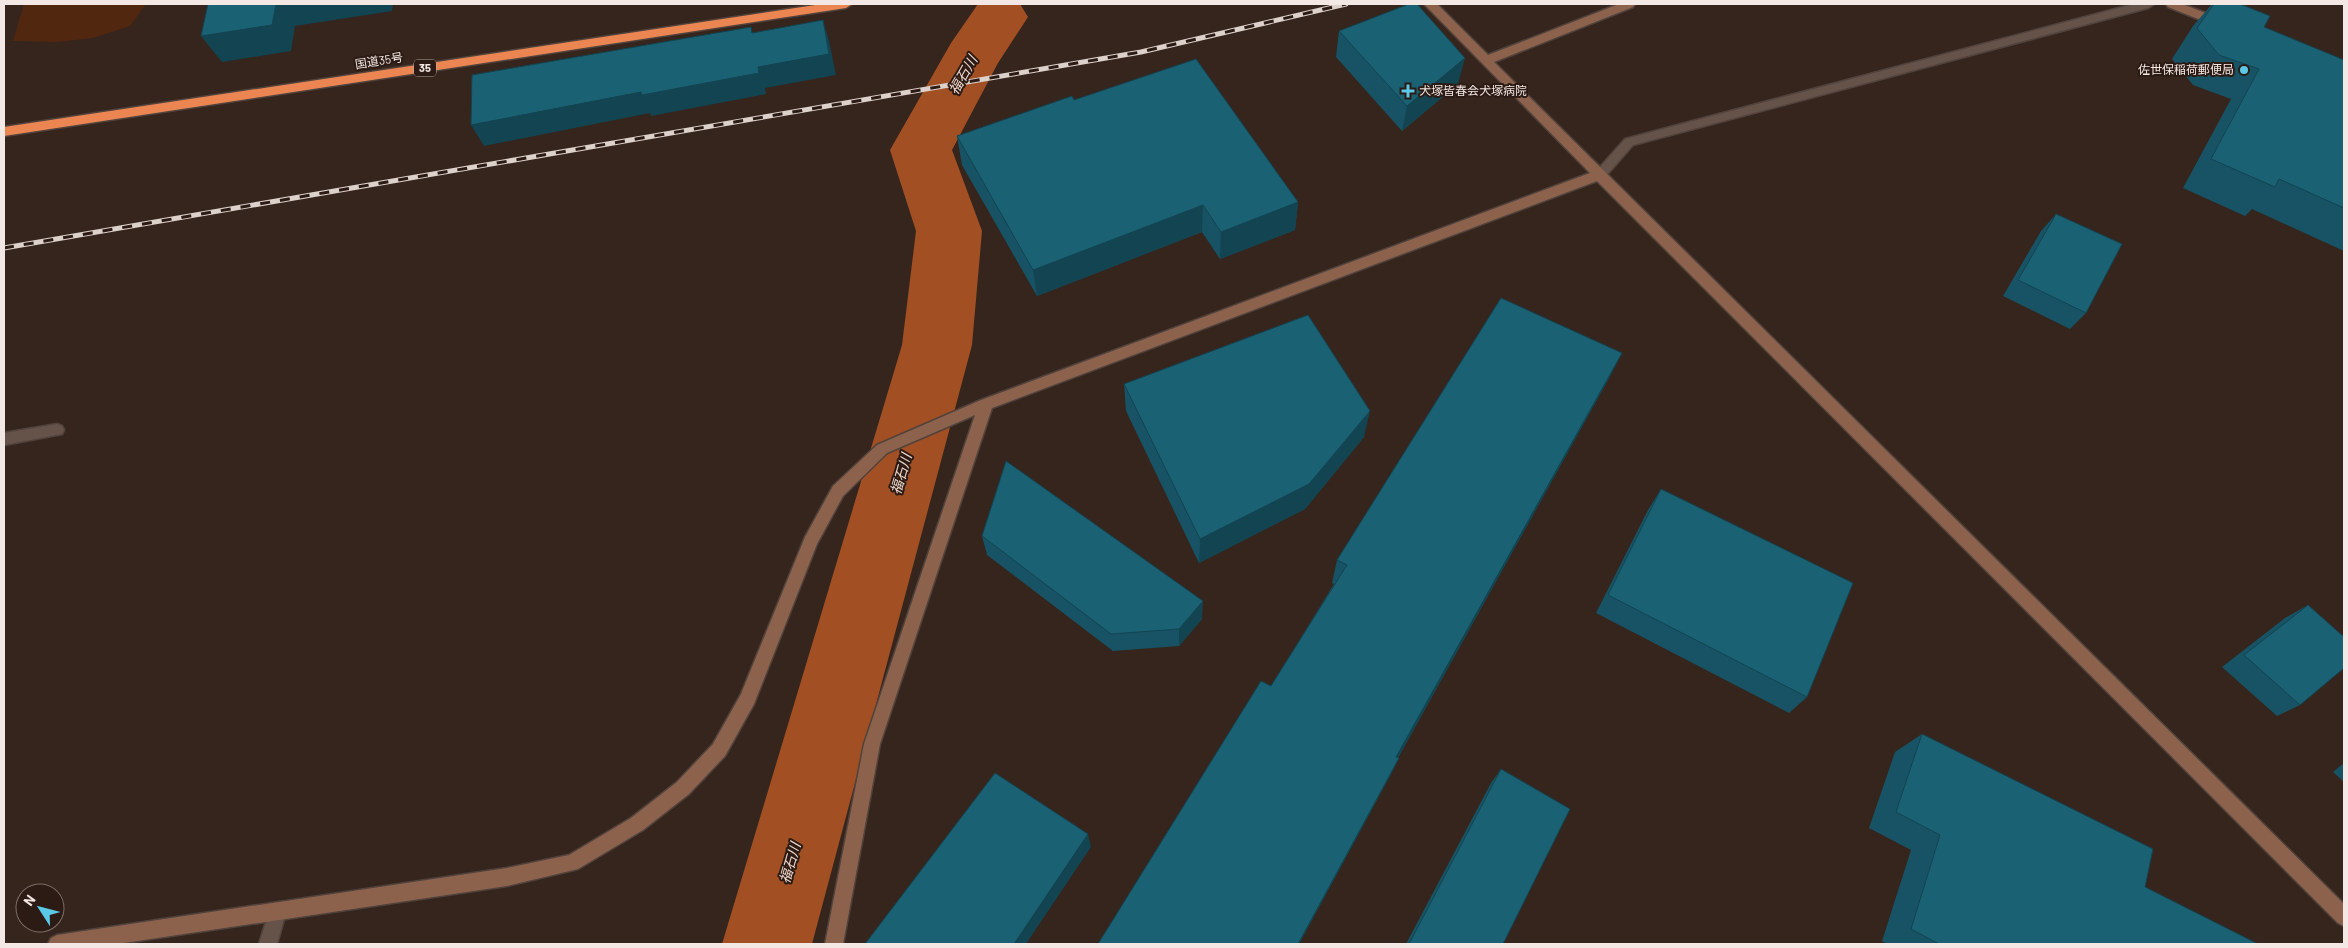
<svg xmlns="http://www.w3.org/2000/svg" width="2348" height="948" viewBox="0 0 2348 948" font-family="Barlow,'Noto Sans JP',sans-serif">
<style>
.green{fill:#522710}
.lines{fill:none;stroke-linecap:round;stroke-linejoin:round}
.river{fill:#a25023;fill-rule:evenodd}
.lane-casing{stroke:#50423c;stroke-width:3}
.street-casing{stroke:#50423c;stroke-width:3}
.secondary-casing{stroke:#50423c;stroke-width:3}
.highway-casing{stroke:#50423c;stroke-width:3}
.lane{fill:#65534a;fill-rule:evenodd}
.street{fill:#65534a;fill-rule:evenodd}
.secondary{fill:#8d624c;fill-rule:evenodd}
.highway{fill:#eb8652;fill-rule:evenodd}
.rail-casing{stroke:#ddd1cc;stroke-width:5}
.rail{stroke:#2b1b14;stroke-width:3;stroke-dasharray:10;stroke-linecap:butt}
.wall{fill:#175364}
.shaded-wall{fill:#134451}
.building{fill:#1b6174;stroke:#134451}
.poi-dot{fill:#5bc8e6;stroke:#2b1b14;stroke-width:2}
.labels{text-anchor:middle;stroke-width:4;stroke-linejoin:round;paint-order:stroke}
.shield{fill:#2b1b14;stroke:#b7aaa5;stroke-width:1}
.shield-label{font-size:11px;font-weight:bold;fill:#f3e8e3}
.street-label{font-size:12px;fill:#f3e8e3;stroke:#2b1b14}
.poi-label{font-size:12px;fill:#f3e8e3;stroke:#2b1b14;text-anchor:end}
.water-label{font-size:14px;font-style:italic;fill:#f0d8cd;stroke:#2b1b14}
</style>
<rect width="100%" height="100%" fill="#35251d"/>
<path class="green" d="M24,4H146L130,26L93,38L57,42L13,41Z"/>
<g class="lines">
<path class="river" d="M978,4H1020L1028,17L998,63L952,150L982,231L972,345L812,944H722L902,345L916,231L890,150L951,43Z"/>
<defs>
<g id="lane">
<path d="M57,424L62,426L64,430L62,434L4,445V433Z"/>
<path d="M277,903L283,906L286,912L277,944H259L271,906Z"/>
</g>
<path id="street" d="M2134,4H2154L2148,8L1633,145L1604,178L1599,180L1593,175L1625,139Z"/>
<g id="secondary">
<path d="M1424,4H1437L1488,55L1619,4H1635L1633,7L1494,62L2344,904V926L2338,923L1597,181L992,408L880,744L843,944H825L864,744L975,415L887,453L843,496L817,544L754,704L725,756L689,794L643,830L578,869L507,886L117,944H48L51,938L57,935L507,868L569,855L631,818L677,782L713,744L741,694L805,537L833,486L877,445L981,400L1590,173Z"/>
<path d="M2166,4H2182L2224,20L2226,23L2224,26H2216L2168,7Z"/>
</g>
<path id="highway" d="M822,4H852L846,8L4,136V127Z"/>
</defs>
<use href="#lane" class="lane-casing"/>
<use href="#street" class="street-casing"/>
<use href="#secondary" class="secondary-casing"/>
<use href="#highway" class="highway-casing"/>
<use href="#lane" class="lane"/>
<use href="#street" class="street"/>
<use href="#secondary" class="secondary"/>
<use href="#highway" class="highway"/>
<defs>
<path id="rail" d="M4,248L1141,52L1346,4"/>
</defs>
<use href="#rail" class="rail-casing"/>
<use href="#rail" class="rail"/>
</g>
<g class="wall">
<path d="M2212,4H2240L2264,27L2344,60V251L2252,209L2245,216L2183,188L2231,99L2193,85L2172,59L2193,26Z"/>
<path d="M1339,31L1458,84L1402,131L1336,57Z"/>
<path d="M1074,100L1298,202L1295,230L1220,259L1202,232L1037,296L962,165L957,136Z"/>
<path d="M2056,214L2086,313L2070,329L2003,296L2041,231Z"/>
<path d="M1622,353L1608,380L1398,758H1399L1390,776L1299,944H1098L1271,686L1334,584L1332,583L1337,560Z"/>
<path d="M1124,384L1364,437L1305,509L1199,563L1126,411Z"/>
<path d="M1661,489L1807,697L1789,713L1596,613L1648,510Z"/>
<path d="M982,536L1202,619L1179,646L1113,651L987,555Z"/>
<path d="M2308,605L2300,705L2277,716L2222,667L2285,618Z"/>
<path d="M1922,734L2145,887L2258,944H1887L1882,941L1911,850L1869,828L1895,752Z"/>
<path d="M2344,763V782L2333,772Z"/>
<path d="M1501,769L1503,944H1406L1491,783Z"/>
</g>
<g class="shaded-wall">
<path d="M276,4H393L392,11L295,26L291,51L222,62L201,36Z"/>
<path d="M823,20L829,41L836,75L765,88L766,94L651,116L650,113L484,146L471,125L758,67Z"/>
<path d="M1465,58L1458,84L1402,131L1407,106Z"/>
<path d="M1298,202L1295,230L1220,259L1221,232Z"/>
<path d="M1203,205L1202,232L1037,296L1033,270Z"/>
<path d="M1622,353L1608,380L1388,775L1396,757Z"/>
<path d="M1370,411L1364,437L1305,509L1199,563L1200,539Z"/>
<path d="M1203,601L1202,619L1179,646V629Z"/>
<path d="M1399,758L1390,776L1299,944H1298Z"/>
<path d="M1088,834L1091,847L1026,944H1014Z"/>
</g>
<g class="building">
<path d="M208,4H276L272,25L201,36Z"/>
<path d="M1409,4H1417L1465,58L1407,106L1339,31Z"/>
<path d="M2214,4H2240L2270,16L2264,27L2344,60V208L2279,179L2275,187L2211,159L2259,69L2219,55L2197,28Z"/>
<path d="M823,20L829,54L758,67L759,73L642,95L641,92L471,125L472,75L751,27L752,33Z"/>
<path d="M1196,59L1298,202L1221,232L1203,205L1033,270L957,136L1072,96L1074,100Z"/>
<path d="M2056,214L2122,244L2086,313L2018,280Z"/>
<path d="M1501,298L1622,353L1396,757L1399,758L1298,944H1098L1261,681L1271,686L1347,565L1337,560Z"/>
<path d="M1308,315L1370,411L1309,484L1200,539L1124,384Z"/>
<path d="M1006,461L1203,601L1179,629L1111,634L982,536Z"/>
<path d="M1661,489L1853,583L1807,697L1608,595Z"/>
<path d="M2308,605L2344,637V668L2300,705L2244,655Z"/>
<path d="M1922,734L2153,849L2145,887L2258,944H1939L1911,929L1940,835L1896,812Z"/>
<path d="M1501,769L1570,809L1503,944H1409Z"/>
<path d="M995,773L1088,834L1014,944H865Z"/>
</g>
<g class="poi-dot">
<circle cx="2244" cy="70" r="5"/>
<path d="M1405.5 83.5h5v5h5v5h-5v5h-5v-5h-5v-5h5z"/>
</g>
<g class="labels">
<rect class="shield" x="414" y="59.5" width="22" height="17" rx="4"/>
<g class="shield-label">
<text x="425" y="72">35</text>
</g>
<g class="street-label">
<text transform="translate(379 61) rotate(-9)" y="4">国道35号</text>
</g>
<g class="poi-label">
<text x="2234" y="74">佐世保稲荷郵便局</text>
<text x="1419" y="95" text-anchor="start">犬塚皆春会犬塚病院</text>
</g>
<g class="water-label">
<text transform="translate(963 75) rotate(-60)" y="5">福石川</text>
<text transform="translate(901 474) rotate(-74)" y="5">福石川</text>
<text transform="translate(790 863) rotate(-74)" y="5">福石川</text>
</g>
</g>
<rect width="2348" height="948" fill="none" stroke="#f3e8e3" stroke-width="10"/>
<g transform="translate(40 908) rotate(306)"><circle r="24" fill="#2b1b14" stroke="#7b6d67"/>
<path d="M0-4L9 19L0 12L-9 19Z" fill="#5bc8e6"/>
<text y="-8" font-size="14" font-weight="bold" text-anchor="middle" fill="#f3e8e3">N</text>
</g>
</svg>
